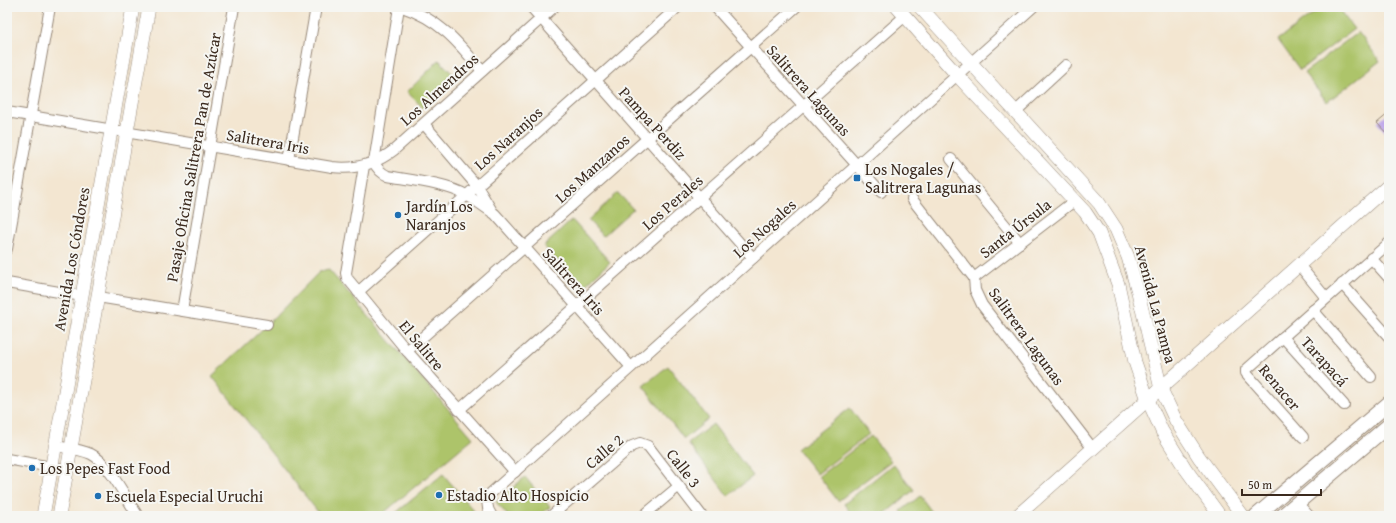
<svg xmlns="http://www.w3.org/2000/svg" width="1396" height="523" viewBox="0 0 1396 523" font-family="'Gentium Book Plus',serif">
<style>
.green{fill:#adc46a;stroke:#747744}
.building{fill:#b89fe9}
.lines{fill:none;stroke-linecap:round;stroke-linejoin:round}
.minor-casing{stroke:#978878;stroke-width:12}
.tertiary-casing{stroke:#978878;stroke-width:14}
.secondary-casing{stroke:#978878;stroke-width:16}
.minor{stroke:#fff;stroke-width:10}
.tertiary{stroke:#fff;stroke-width:13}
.secondary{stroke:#fff;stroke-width:14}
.poi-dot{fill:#1f6fb2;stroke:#f6f6f2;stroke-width:1.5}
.labels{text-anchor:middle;stroke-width:4;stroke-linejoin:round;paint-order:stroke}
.street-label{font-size:16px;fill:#3b2a1e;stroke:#f6f6f2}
.poi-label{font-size:16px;fill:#3b2a1e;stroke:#f6f6f2;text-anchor:start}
</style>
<rect width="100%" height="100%" fill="#f6f6f2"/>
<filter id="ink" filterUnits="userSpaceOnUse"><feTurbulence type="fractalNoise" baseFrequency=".025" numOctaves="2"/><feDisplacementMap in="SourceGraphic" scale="8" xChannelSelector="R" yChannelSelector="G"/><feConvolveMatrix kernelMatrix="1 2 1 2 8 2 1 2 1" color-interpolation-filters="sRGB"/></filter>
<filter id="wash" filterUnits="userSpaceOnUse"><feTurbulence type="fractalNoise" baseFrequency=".012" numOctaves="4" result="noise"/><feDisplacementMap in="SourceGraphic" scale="16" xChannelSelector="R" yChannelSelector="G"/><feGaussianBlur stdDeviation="0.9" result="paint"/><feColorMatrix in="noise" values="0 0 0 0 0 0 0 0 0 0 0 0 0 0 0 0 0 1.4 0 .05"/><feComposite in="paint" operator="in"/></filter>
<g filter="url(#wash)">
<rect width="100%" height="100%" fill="#f3e6d1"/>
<g class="green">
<path d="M1322,7H1337L1354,29L1300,70L1278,40Z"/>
<path d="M1358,32L1380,61L1327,102L1304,73Z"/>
<path d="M439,60L455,76L423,108L407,92Z"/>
<path d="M618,193L633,209L603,236L588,220Z"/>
<path d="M572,220L610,262L582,288L544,246Z"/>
<path d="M329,270L473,438L380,516H321L212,376L267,325L319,272Z"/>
<path d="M668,366L709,419L684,439L643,386Z"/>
<path d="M850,408L869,434L817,474L797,449Z"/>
<path d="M713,424L753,476L728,496L688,443Z"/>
<path d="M871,436L891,461L838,501L819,476Z"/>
<path d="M893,464L914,490L882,516H853L844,504Z"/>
<path d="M443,474L478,516H392Z"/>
<path d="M525,477L550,507L539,516H508L496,502Z"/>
<path d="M920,496L935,516H904L901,511Z"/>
</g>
<g id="blocks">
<path class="building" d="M1389,113V136L1377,123Z"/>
</g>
</g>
<g filter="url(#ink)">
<use href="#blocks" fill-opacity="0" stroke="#978878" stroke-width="1"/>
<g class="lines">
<defs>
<g id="minor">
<path d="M399,7L374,162C377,169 381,173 388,176C410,180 447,184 466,195C476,200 485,208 495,214L631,367"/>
<path d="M402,7C439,19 458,42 482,71"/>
<path d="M531,7L753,258"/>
<path d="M715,7L881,192"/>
<path d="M7,112L332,167C356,170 376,164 394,150L554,7"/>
<path d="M1015,112L1066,65"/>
<path d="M424,124L477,186L492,211"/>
<path d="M951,159L1020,243"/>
<path d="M289,160L316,7"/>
<path d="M364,166L346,273L347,278L407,351L515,472"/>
<path d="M912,199L974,278L975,290L982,305L1093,449"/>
<path d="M7,249L50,7"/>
<path d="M1371,258L1389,278"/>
<path d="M1299,265L1326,298"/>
<path d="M974,278L1074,201"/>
<path d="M7,283L82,296"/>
<path d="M1342,284L1389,337"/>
<path d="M358,292L678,7"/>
<path d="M98,297L267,325"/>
<path d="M1313,310L1371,377"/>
<path d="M182,311L234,7"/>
<path d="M1283,337L1344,405"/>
<path d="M407,351L796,7"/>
<path d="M459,410L905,16"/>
<path d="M1303,437L1246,373V370L1389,243"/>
<path d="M55,446C67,448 80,449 91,454C108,462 127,500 138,516"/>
<path d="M7,459L68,470"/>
<path d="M1297,503L1309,516"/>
<path d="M492,516C486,508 486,501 491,493L1033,7"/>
<path d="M551,516L632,446L640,443L648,446L702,516"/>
<path d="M643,516L679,486"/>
</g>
<g id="tertiary">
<path d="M897,7L957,75L1085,212L1099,233L1118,284L1135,362L1148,400L1162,431L1185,468L1220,516"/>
<path d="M920,7L1099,203L1116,229L1128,257L1138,292L1161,389L1176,421L1199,457L1243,516"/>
<path d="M43,516L133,7"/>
<path d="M59,516L149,7"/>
<path d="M1017,516L1389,185"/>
</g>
<g id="secondary">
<path d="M1256,516L1389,403"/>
<path d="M1282,516L1389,425"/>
</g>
</defs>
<use href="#minor" class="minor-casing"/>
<use href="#tertiary" class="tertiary-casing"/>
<use href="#secondary" class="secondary-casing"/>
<use href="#minor" class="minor"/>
<use href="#tertiary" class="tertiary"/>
<use href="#secondary" class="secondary"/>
</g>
</g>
<g class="poi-dot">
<rect x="853" y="174" width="8" height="8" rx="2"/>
<circle cx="398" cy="215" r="4"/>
<circle cx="32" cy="468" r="4"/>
<circle cx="439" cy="495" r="4"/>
<circle cx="98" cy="496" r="4"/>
</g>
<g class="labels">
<g class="street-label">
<text transform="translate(439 89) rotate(-42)" y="6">Los Almendros</text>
<text transform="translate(809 90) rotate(48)" y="6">Salitrera Lagunas</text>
<text transform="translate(653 123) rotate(48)" y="6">Pampa Perdiz</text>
<text transform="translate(508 138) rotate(-42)" y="6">Los Naranjos</text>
<text transform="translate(268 141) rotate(10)" y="6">Salitrera Iris</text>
<text transform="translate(193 157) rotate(-80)" y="6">Pasaje Oficina Salitrera Pan de Azúcar</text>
<text transform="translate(592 168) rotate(-42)" y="6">Los Manzanos</text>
<text transform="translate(672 202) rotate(-41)" y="6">Los Perales</text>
<text transform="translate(764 228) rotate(-42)" y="6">Los Nogales</text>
<text transform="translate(1015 228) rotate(-38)" y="6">Santa Úrsula</text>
<text transform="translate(71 259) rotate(-80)" y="6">Avenida Los Cóndores</text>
<text transform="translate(574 281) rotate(48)" y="6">Salitrera Iris</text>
<text transform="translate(1156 304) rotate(75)" y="6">Avenida La Pampa</text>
<text transform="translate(1027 336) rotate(54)" y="6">Salitrera Lagunas</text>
<text transform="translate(422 345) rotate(50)" y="6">El Salitre</text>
<text transform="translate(1325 361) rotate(48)" y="6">Tarapacá</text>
<text transform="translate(1280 387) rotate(50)" y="6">Renacer</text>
<text transform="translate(604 451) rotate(-40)" y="6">Calle 2</text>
<text transform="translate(684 468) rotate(52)" y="6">Calle 3</text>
</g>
<g class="poi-label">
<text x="865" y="175">Los Nogales /<tspan x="865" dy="18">Salitrera Lagunas</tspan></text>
<text x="406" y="212">Jardín Los<tspan x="406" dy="18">Naranjos</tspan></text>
<text x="40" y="474">Los Pepes Fast Food</text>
<text x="447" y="501">Estadio Alto Hospicio</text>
<text x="106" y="502">Escuela Especial Uruchi</text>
</g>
</g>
<rect width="1396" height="523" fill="none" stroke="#f6f6f2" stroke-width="24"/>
<path d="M1242 489v6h79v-6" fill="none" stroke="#3b2a1e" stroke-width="2"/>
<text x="1248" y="489" font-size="12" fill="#3b2a1e" stroke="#f6f6f2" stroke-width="3" paint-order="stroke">50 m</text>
</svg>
